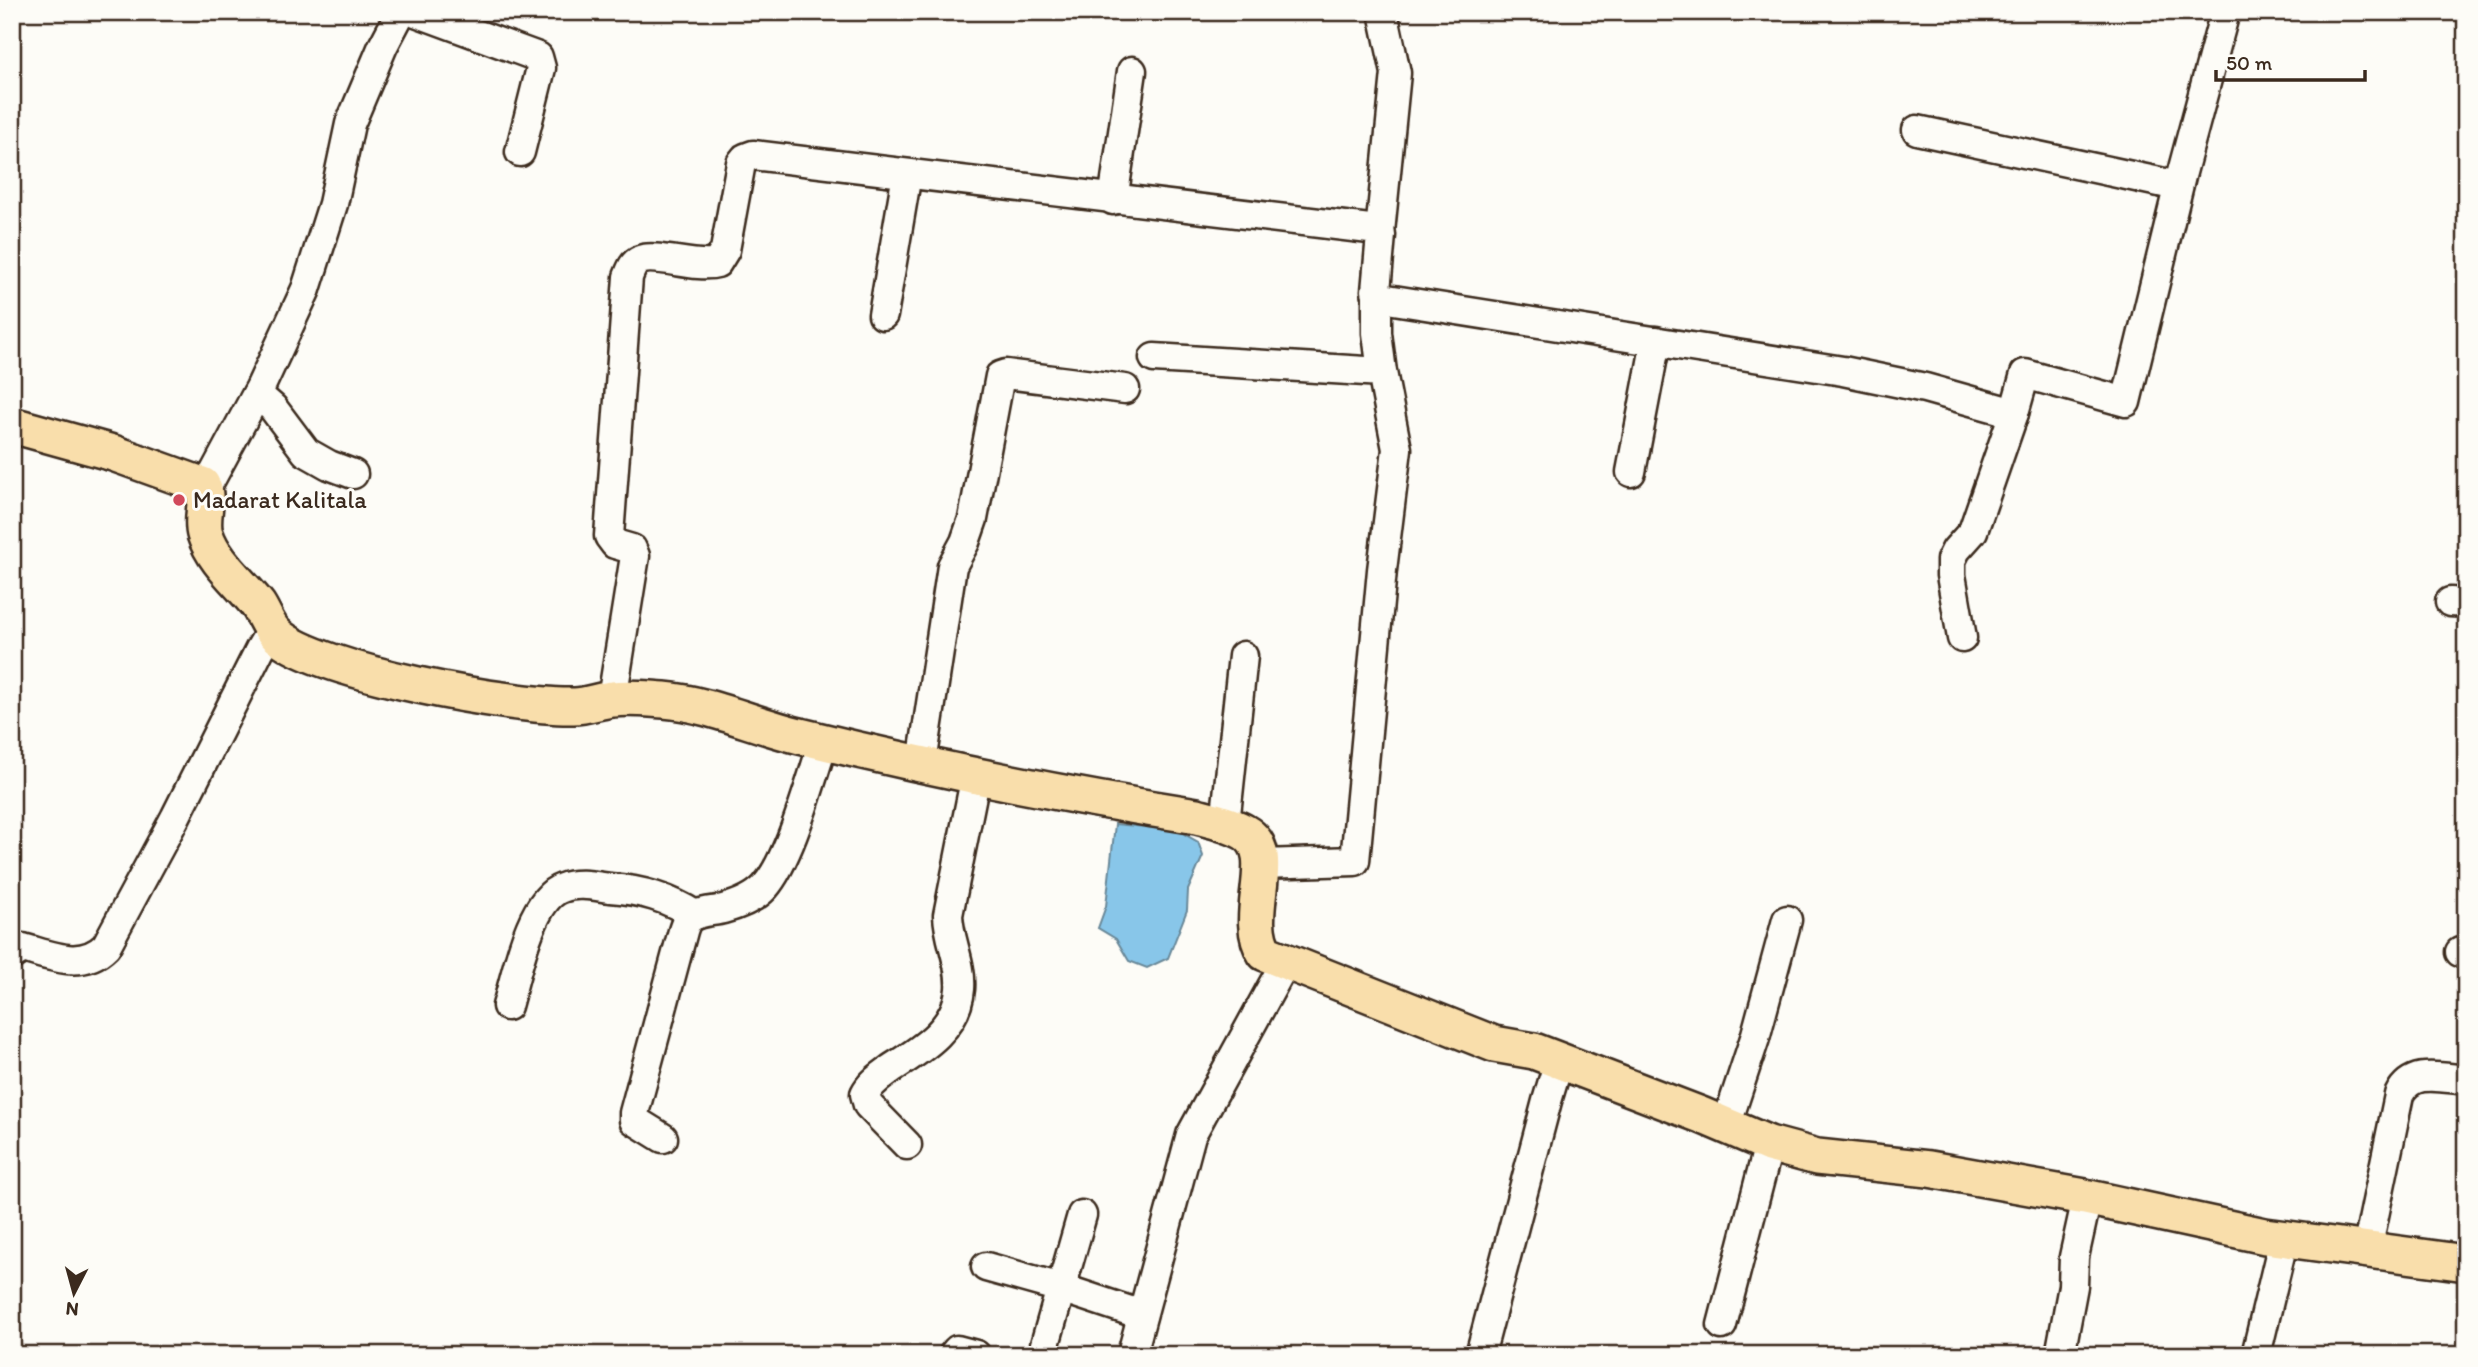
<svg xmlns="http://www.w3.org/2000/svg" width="2478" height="1367" viewBox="0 0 2478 1367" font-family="Itim,sans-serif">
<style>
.water{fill:#88c6e9;stroke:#698898;stroke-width:2}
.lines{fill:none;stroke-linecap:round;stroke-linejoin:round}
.minor-casing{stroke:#3b2a1e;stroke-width:33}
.major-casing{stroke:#3b2a1e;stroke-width:40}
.minor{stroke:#fdfcf7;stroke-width:28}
.major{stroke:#f9deab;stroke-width:35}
.poi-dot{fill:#d1495b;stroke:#fdfcf7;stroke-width:2.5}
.labels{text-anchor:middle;stroke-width:6;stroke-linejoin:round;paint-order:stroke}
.poi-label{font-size:24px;fill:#3b2a1e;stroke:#fdfcf7;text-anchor:start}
</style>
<rect width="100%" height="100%" fill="#fdfcf7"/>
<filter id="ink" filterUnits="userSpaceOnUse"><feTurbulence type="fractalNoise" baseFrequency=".0143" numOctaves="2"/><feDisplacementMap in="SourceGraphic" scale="14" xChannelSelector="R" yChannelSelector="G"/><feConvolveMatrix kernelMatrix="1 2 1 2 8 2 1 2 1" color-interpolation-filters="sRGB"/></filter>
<g filter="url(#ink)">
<path class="water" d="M1115,824L1177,830L1198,842L1203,856L1188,890L1187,910L1168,958L1147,968L1129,961L1116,939L1098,928L1106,906Z"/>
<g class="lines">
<defs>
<g id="minor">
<path d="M416,12L538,57L541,68L520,152"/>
<path d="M1917,130L2178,186"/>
<path d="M1113,200L1132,71"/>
<path d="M1380,232L1396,73L1383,12"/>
<path d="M883,315L907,174"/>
<path d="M1154,358L1382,372"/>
<path d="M257,394L273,408L306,452L329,465L353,474"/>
<path d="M2014,413L2025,374L2126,402L2181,176L2225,12"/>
<path d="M1631,472L1656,341"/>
<path d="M205,490L260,388L306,289L333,204L350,124L383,46L401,12"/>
<path d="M2450,602L2466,603"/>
<path d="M612,699L635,556L632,549L615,544L609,536L628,277C631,270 633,263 640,260C655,253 697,269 717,263L725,250L741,163L745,158L753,155L1378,230L1381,235L1376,291L1381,298L1843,371L1925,388L2014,413L1973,531L1956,550L1951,560V575L1962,638"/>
<path d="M922,763L952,566L965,542L973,519L1000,376L1006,374L1125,389"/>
<path d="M1225,824L1243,656"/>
<path d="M1261,864L1355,861L1382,570L1397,449L1382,372L1377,333V295"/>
<path d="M2460,952L2466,951"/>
<path d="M12,955L23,948C52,956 82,970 106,946L175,818L260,649L272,629"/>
<path d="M507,1006C516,976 530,899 562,888C577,882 595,886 610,888C642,890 668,898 695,915"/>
<path d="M1726,1126L1755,1038L1787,920"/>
<path d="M663,1138L634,1120V1113L683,931C684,928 685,924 687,921C695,911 712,912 723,909C738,905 754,899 765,887C790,859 811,779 824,741"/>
<path d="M907,1145L868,1105L865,1094C871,1082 882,1076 892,1068C922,1049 957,1028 960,989C962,963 949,941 948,915L976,775"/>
<path d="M2367,1250L2399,1095C2412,1068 2441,1078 2466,1080"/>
<path d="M986,1267L1061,1288L1142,1315"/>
<path d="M1722,1325L1769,1144"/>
<path d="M953,1355L957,1350L976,1355"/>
<path d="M1042,1355L1082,1215"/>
<path d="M1134,1355L1133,1350L1191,1135L1285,963"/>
<path d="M1480,1355L1547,1101L1559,1061"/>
<path d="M2060,1355L2073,1286L2074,1257L2087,1198"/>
<path d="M2256,1355L2284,1238"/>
</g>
<path id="major" d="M12,425L113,453L202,485C210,499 200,518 205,534C214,562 240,582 258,605C264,614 268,627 276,634C315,672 517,708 574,706C587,706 600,700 613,699C630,697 647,699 664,700C710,704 754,725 800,736C929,768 1065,795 1197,816C1212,820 1230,824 1244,832C1282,853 1240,915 1265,953L1494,1044L1534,1051L1701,1115L1769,1144L1817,1157L1929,1169L2085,1197L2265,1236L2466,1263"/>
</defs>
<use href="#minor" class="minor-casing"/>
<use href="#major" class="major-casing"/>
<use href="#minor" class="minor"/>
<use href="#major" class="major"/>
</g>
</g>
<circle class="poi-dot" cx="179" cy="500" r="7"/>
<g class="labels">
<g class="poi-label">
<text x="193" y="508">Madarat Kalitala</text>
</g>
</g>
<rect width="2478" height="1367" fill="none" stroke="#fdfcf7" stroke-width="42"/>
<rect x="21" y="21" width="2436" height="1325" fill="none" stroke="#3b2a1e" stroke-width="2.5" filter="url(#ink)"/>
<g transform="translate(74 1293) rotate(186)" stroke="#fdfcf7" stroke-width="5" paint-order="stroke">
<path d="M0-5L12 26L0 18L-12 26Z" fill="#3b2a1e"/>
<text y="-10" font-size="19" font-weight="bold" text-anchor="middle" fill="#3b2a1e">N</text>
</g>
<path d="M2216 70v10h149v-10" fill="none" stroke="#3b2a1e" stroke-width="3.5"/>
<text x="2226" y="70" font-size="21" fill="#3b2a1e" stroke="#fdfcf7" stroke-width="5" paint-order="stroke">50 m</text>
</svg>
